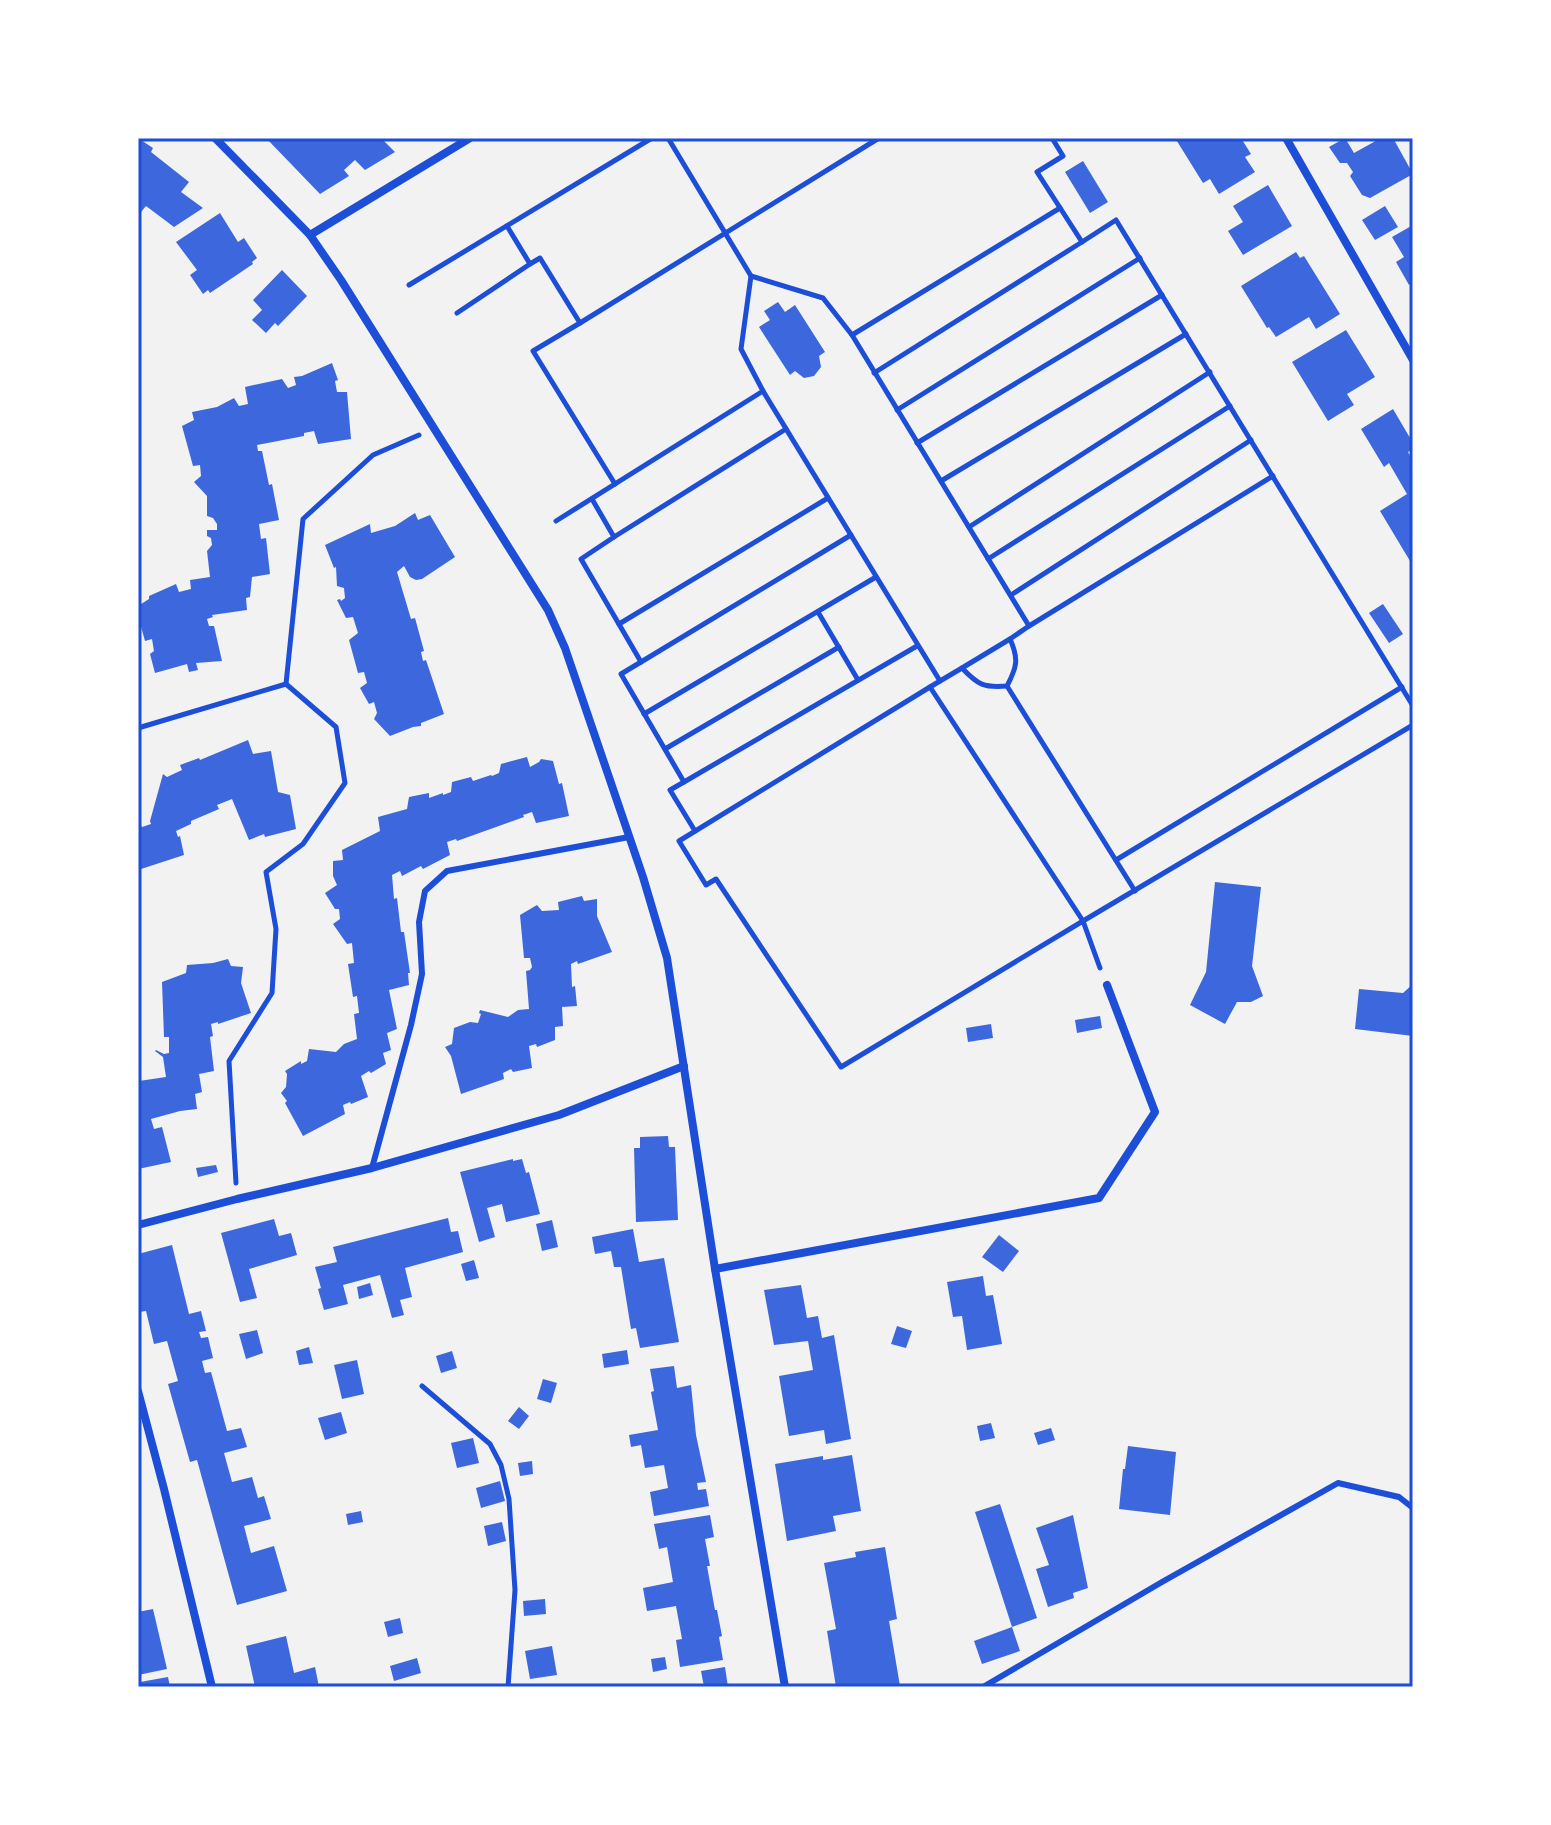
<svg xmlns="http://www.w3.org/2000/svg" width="1551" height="1825" viewBox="0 0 1551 1825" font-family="Lato,sans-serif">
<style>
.building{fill:#3d67dc}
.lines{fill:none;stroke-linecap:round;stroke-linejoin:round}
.path{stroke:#1d4ed8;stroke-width:5}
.service{stroke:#1d4ed8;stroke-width:6}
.minor{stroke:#1d4ed8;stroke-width:8}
.neatline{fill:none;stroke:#1d4ed8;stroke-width:3}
</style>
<rect width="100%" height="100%" fill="#f2f2f2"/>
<g class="building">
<path d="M138,138L153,148L151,152L189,182L181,192L203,208L174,227L146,206L141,212L138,210Z"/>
<path d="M266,138H381L395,152L365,170L355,160L344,170L349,176L320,194Z"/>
<path d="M1175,138H1241L1251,154L1245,157L1255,172L1219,194L1210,179L1203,183Z"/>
<path d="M1345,138L1354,153L1381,138H1393L1413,174L1370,198L1362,195L1350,176L1353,172L1347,163H1340L1329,147Z"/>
<path d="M1083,161L1108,202L1090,213L1065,172Z"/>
<path d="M1268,185L1292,226L1243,255L1228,231L1243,222L1233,206Z"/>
<path d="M1385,206L1398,227L1375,240L1362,220Z"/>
<path d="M220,213L238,242L244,238L257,258L252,262L253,264L210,293L208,290L203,294L190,275L197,270L176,242Z"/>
<path d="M1413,225V283L1409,285L1396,262L1404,257L1392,237Z"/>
<path d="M1296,252L1300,258L1304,256L1340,314L1316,329L1309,317L1276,337L1269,327L1267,328L1241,286Z"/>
<path d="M282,270L307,296L278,326L275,323L266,333L252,320L262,310L253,300Z"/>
<path d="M778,302L785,312L795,305L825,352L819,356L821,367L814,376L804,378L795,371L790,375L759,327L770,320L764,311Z"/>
<path d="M1346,330L1375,377L1347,394L1354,405L1328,421L1292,362Z"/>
<path d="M332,363L338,380L335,381L337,392H347L351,439L318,444L314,431L304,433V436L257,445L258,451H262L269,485L272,484L279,520L259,524L261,539L266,538L270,574L252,577L250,597L246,598L247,610L212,615L213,617L207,619L209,626H214L222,661L196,663L198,670L189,672L187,664L155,673L150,654L154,651L152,639L145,641L138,616V606L149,599V596L176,584L179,592L191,589L190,580L210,577L207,551L212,545L211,538L207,536V530H217V524L213,518L207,516V496L194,482L201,476L200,465L193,466L182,426L194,420L192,412L217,407L234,398L239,406L248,404L245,387L282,379L288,388L296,385L294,377L302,376Z"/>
<path d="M1393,409L1413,443V449L1408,452L1413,461V566L1380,511L1407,494L1389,463L1384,467L1361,429Z"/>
<path d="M415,513L418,520L430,515L455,557L422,579L416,580L410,577L404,566L397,572L411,619L415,618L424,651L421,652L423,661L426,660L444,714L421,723V726L413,727L390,736L374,719L377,713L374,702L369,704L360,688L367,683L364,672L358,673L349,640L358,633L353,617L346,618L337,600L340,599L341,601L345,598L344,588L337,586L336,567L334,568L325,545L370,524L371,533L395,526Z"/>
<path d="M1383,604L1403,634L1389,643L1369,613Z"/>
<path d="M248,740L253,754L271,751L278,792L290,795L296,829L265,837L264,834L249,840L232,799L217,805L219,809L191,821V824L176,831L178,837L180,836L184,855L138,870V822L142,827L151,824L150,821L163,774L167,777L182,770L180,765L199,758L200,760Z"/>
<path d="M527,757L530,767L539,762L541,759L553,761L559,784L562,783L569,816L536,823L532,812L523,815L524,817L457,841L456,839L447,842L450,855L423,869L421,866L402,876L400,871L392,875L394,899L397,898L401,932H404L410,973H408L409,985L389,990L397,1029L387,1033L391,1050L383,1053L386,1064L371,1073L369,1071L361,1076L368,1097L351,1104L350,1102L343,1105L345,1114L303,1136L285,1103L287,1101L281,1093L286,1087L287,1074L285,1071L301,1061V1064L307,1061L309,1049L336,1052L344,1044L357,1039L354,1014L359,1013L357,996L353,997L348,964L354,963L352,943L347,944L333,924L340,919L339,909H335L325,893L337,885L333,876V861L343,860L342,850L380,831L378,817L407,809L409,797L429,793V798L443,793V795L451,792L452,782L471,777L473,781L491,775L492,776L499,773L501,764Z"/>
<path d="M1215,882L1261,887L1252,966L1263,996L1251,1002H1237L1225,1024L1190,1005L1206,972Z"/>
<path d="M582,896L584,901L597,899V916L612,952L578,964L577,961L571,964L572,987L575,986L577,1006L562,1007L563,1026L555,1027V1040L537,1047L536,1044L529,1046L532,1068L513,1072L511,1069L503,1073L504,1079L461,1094L451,1056L445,1047L452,1044L454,1028L470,1022L478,1023L481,1014L479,1013L480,1010L508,1017L518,1010L529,1009L526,971L530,970L532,967L530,958H524L520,915L537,905L542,911L559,910L558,902Z"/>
<path d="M228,959L231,966L243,967L241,983L251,1013L218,1024V1022L211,1024L213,1036L210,1037L214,1071L199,1074L202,1092L195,1094L197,1109L180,1111L151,1119L154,1129L162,1127L171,1162L138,1169V1085L139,1081L166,1077L163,1057L155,1051L156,1050L164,1054L169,1053V1037H164L162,982L186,973L187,965L213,963Z"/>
<path d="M1413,984V1036L1355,1029L1359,989L1403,993Z"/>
<path d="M1100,1016L1102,1028L1077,1033L1075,1020Z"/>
<path d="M991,1024L993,1038L968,1042L966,1028Z"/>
<path d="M668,1136L669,1147H675L678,1220L636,1222L634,1148H640V1137Z"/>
<path d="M513,1159V1161L522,1159L526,1173L529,1172L540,1214L506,1222L502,1204L487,1208L495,1237L479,1242L460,1172Z"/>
<path d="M216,1165L218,1172L198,1177L196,1168Z"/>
<path d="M448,1218L451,1232L458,1231L463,1252L405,1268L412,1297L400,1300L404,1315L392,1318L380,1275L343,1285L348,1304L324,1310L318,1289L321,1288L315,1267L337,1262L333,1247Z"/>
<path d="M274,1219L279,1236L291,1233L297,1255L249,1269L257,1298L240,1302L221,1233Z"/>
<path d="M552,1220L558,1247L542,1251L536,1224Z"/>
<path d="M633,1229L639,1262L664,1258L679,1342L640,1348L636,1328L631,1329L621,1267H614L611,1251L595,1254L592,1237Z"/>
<path d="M999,1235L1019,1251L1003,1272L982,1257Z"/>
<path d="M172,1245L189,1314L201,1311L206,1331L199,1332L201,1338L208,1337L213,1358L202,1361L205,1373L211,1372L227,1431L241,1428L247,1447L224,1453L232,1482L252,1477L258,1498L264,1496L271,1519L244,1526L251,1553L274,1546L287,1591L237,1605L197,1460L190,1462L168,1384L178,1381L167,1341L154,1344L146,1311L139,1312L138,1308V1254Z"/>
<path d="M474,1260L479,1278L466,1281L461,1264Z"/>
<path d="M983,1276L986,1296L993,1295L1002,1344L967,1350L962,1316L953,1317L947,1282Z"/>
<path d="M370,1283L373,1295L359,1299L357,1287Z"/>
<path d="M801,1285L807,1318L818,1316L822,1338L834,1335L851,1439L826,1444L824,1430L789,1436L779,1376L813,1370L808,1341L774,1345L764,1290Z"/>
<path d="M897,1326L912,1331L906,1348L891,1344Z"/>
<path d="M257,1330L263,1353L246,1359L239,1334Z"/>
<path d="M309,1347L313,1363L299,1365L296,1351Z"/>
<path d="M627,1350L629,1364L604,1368L602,1354Z"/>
<path d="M452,1351L457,1368L441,1373L436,1356Z"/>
<path d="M357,1360L364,1394L342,1399L334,1365Z"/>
<path d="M674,1366L677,1388L691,1385L696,1435L706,1482L697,1483L698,1490L706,1489L709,1506L654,1516L650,1492L668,1488L664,1465L645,1468L641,1445L631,1447L629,1435L658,1430L651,1392L654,1391L650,1369Z"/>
<path d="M543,1379L557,1383L551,1403L537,1399Z"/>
<path d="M519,1407L529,1416L519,1429L508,1421Z"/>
<path d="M341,1412L347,1433L325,1440L318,1418Z"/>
<path d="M991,1423L995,1438L980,1441L977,1426Z"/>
<path d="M1051,1428L1055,1440L1038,1445L1034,1433Z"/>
<path d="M473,1438L479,1463L457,1468L451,1443Z"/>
<path d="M1128,1446L1176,1452L1170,1515L1119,1509L1123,1469H1125Z"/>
<path d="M852,1455L861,1511L833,1516L836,1531L787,1541L775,1464L823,1456V1460Z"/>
<path d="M532,1461L533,1474L520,1476L518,1463Z"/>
<path d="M500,1481L505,1501L481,1508L476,1488Z"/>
<path d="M1000,1504L1037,1618L1012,1627L975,1512Z"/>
<path d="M361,1511L363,1522L348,1525L346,1514Z"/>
<path d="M710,1515L714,1537L705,1539L710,1566H707L715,1610H717L722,1636L719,1637L723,1660L680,1667L676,1640L682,1639L676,1606L647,1611L643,1588L673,1582L667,1547L659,1549L654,1524Z"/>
<path d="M1073,1515L1088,1588L1073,1593L1074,1598L1048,1607L1036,1569L1049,1565L1036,1528Z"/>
<path d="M502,1522L506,1541L488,1546L484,1526Z"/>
<path d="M885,1547L897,1619L889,1621L900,1686L836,1687L827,1631L836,1629L824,1563L856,1557L855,1552Z"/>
<path d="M545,1599L546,1614L524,1616L523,1601Z"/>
<path d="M153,1609L167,1669L138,1675V1612Z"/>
<path d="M400,1618L403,1633L388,1637L384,1622Z"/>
<path d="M1012,1627L1020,1651L982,1664L974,1641Z"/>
<path d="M286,1636L294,1673L315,1667L319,1687H255L246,1646Z"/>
<path d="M552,1646L557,1675L530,1679L525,1651Z"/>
<path d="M665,1657L667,1669L653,1672L651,1659Z"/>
<path d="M417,1658L421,1673L394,1681L390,1666Z"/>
<path d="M725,1667L728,1687H704L701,1671Z"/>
<path d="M168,1677L170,1687H141L140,1682Z"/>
</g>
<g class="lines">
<g class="path">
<path d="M668,138L751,276L741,349L763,391L940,681L930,687L1083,921L1100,968"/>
<path d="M1052,138L1063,156L1037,172L1082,242L1116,220L1413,706"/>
<path d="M507,226L530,264L540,258L580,323L533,351L615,484"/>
<path d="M751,276L823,298L852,335L1029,626L1010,639C1019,659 1017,667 1007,686C984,688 978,685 962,668L940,681"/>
<path d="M409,285L652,138"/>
<path d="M457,313L530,264"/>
<path d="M580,323L879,138"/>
<path d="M852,335L1060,208"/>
<path d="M874,373L1082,242"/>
<path d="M897,410L1140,258"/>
<path d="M917,443L1162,295"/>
<path d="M941,481L1186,334"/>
<path d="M592,499L614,537L581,559L641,662L621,674L684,782L670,790L695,831"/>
<path d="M556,521L763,391"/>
<path d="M969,527L1210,372"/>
<path d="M614,537L786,429"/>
<path d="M988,559L1230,406"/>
<path d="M1011,595L1251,440"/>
<path d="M818,612L858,680"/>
<path d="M619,624L828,498"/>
<path d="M1029,626L1273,476"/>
<path d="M641,662L851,535"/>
<path d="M962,668L1010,639"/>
<path d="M286,684L303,519L373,455L419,435"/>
<path d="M1007,686L1135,891"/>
<path d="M930,687L679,841L706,885L716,879L841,1067L1083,921L1413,725"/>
<path d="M644,714L876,577"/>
<path d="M138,728L286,684"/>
<path d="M665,749L839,647"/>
<path d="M684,782L917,646"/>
<path d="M1116,860L1402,687"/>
<path d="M236,1183L229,1061L272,993L276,929L266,872L303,844L345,783L336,727L286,684"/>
<path d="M422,1386L490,1444L501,1465L509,1499L515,1590L508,1687"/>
</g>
<g class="service">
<path d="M372,1168L411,1025L422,974L419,922L425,891L447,871L629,837"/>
<path d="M983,1687L1162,1582L1338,1483L1399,1497L1413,1508"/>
</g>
<g class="minor">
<path d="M215,138L310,235L341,280L548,610L565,648L643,877L667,958L715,1269L785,1687"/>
<path d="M1286,138L1413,360"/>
<path d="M310,235L470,138"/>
<path d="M138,1225L237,1199L372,1168L559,1115L684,1066"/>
<path d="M715,1269L1099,1198L1155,1112L1107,985"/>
<path d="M138,1391L164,1489L212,1687"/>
</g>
</g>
<rect width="1551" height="1825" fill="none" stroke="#ffffff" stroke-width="280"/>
<rect x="140" y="140" width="1271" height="1545" class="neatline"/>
</svg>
